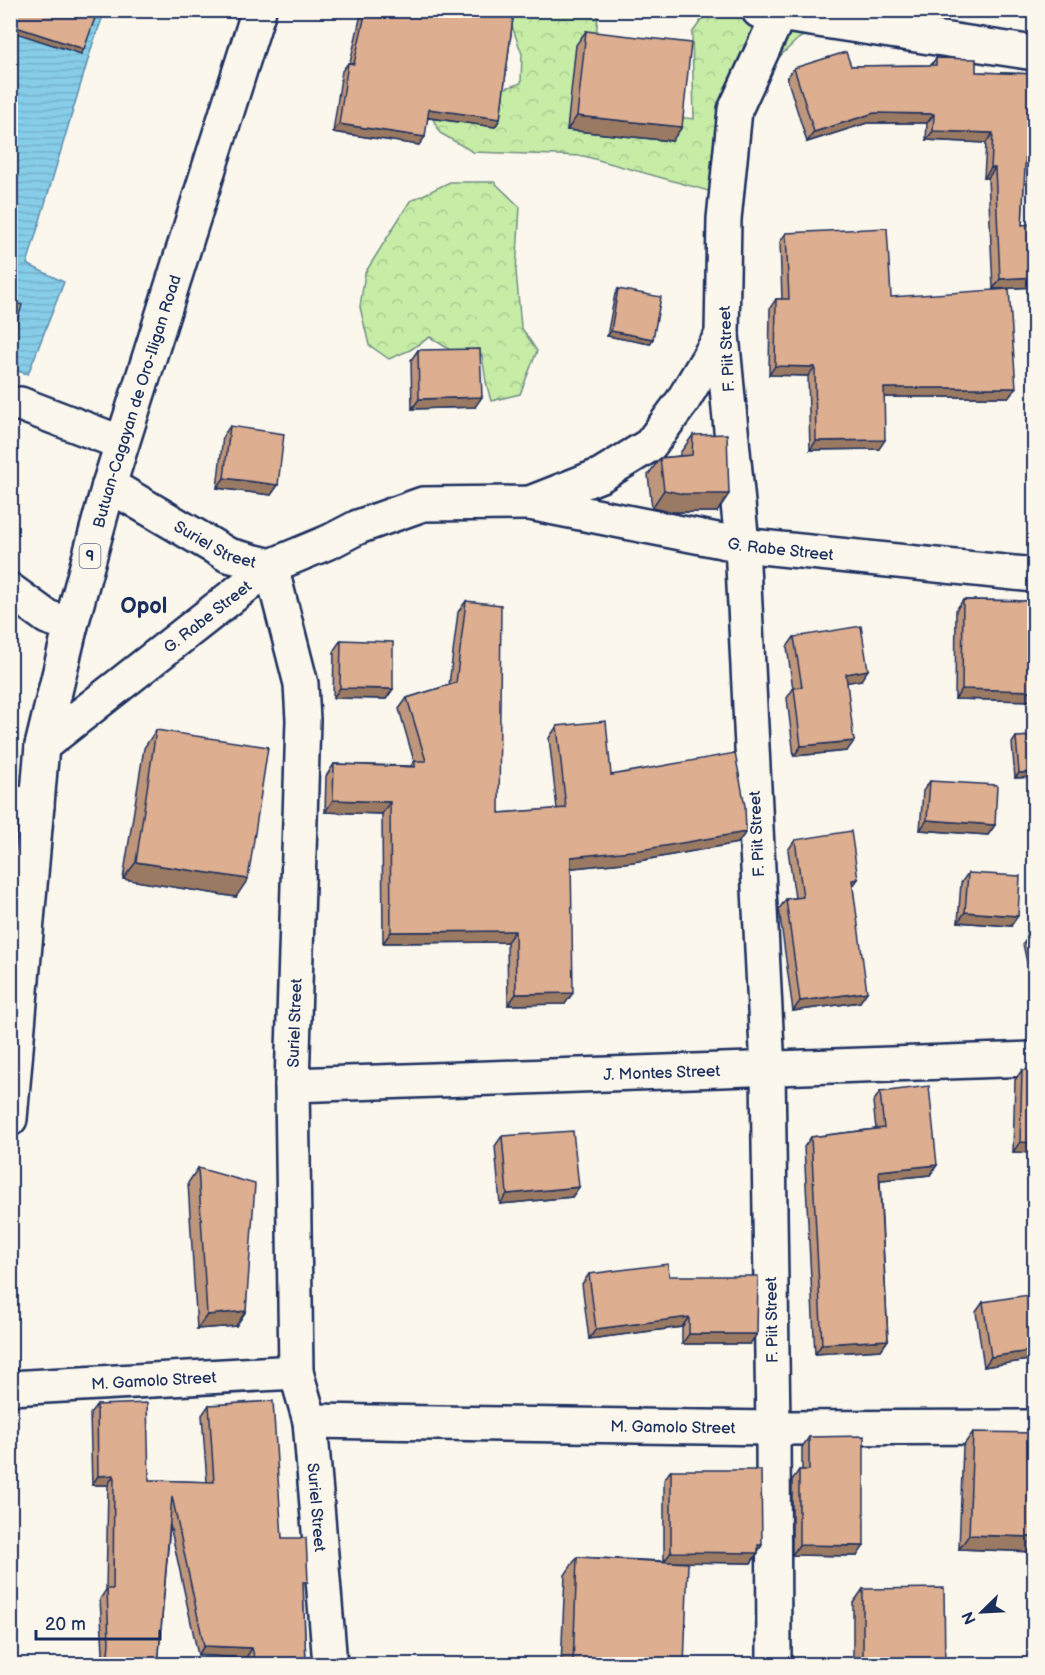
<svg xmlns="http://www.w3.org/2000/svg" width="1045" height="1675" viewBox="0 0 1045 1675" font-family="'Balsamiq Sans',sans-serif">
<style>
.forest{fill:url(#forest-crowns);stroke:#708e82;stroke-width:1.5}
.water{fill:url(#water-rules);stroke:#5c8eb1;stroke-width:1.5}
.lines{fill:none;stroke-linecap:round;stroke-linejoin:round}
.minor-casing{stroke:#1b2f5e;stroke-width:38}
.highway-casing{stroke:#1b2f5e;stroke-width:38}
.minor{stroke:#fbf7ec;stroke-width:33}
.highway{stroke:#fbf7ec;stroke-width:33}
.wall{fill:#be967b;stroke:#1b2f5e;stroke-width:1.5}
.shaded-wall{fill:#9b7a64;stroke:#1b2f5e;stroke-width:1.5}
.building{fill:#ddae8f;stroke:#1b2f5e;stroke-width:1.5}
.labels{text-anchor:middle;stroke-width:4.5;stroke-linejoin:round;paint-order:stroke}
.shield{fill:#fbf7ec;stroke:#5e6b89;stroke-width:1.5}
.shield-label{font-size:15px;font-weight:bold;fill:#1b2f5e}
.street-label{font-size:16px;fill:#1b2f5e;stroke:#fbf7ec}
.district-label{font-size:22px;font-weight:bold;fill:#1b2f5e;stroke:#fbf7ec}
</style>
<defs>
<pattern id="forest-crowns" width="20" height="18" patternUnits="userSpaceOnUse" patternTransform="scale(1.5)"><rect width="20" height="18" fill="#c6eca6"/><path d="M2 6a3 3 0 1 1 6 0M12 15a3 3 0 1 1 6 0" fill="none" stroke="#aacb91"/></pattern>
<pattern id="water-rules" width="6" height="5" patternUnits="userSpaceOnUse" patternTransform="scale(1.5)"><rect width="6" height="5" fill="#87cde8"/><path d="M0 2.5h6" fill="none" stroke="#74b0c9"/></pattern>
</defs>
<rect width="100%" height="100%" fill="#fbf7ec"/>
<filter id="ink" filterUnits="userSpaceOnUse"><feTurbulence type="fractalNoise" baseFrequency=".0167" numOctaves="2"/><feDisplacementMap in="SourceGraphic" scale="12" xChannelSelector="R" yChannelSelector="G"/><feConvolveMatrix kernelMatrix="1 2 1 2 8 2 1 2 1" color-interpolation-filters="sRGB"/></filter>
<g filter="url(#ink)">
<g class="forest">
<path d="M513,11H591L598,16L589,107L694,119L692,33L708,11H830L828,22L798,39L774,62L728,173L712,192L584,156L473,152L440,133L433,119L452,99L500,90L521,83L522,54L509,18Z"/>
<path d="M450,182H494L520,207L516,271L521,327L537,351L520,394L491,401L486,382L482,355L464,359L430,337L410,350L389,359L369,345L360,307L365,273L410,201Z"/>
</g>
<path class="water" d="M10,11H105L93,43L27,264L64,282L28,374L10,369Z"/>
<g class="lines">
<defs>
<g id="minor">
<path d="M759,11L1034,53"/>
<path d="M20,404L122,443"/>
<path id="s1" d="M109,485L228,555L271,566L301,684L303,720L292,1085L296,1372L310,1421L330,1664"/>
<path id="s2" d="M530,503L742,545L1034,575"/>
<path d="M10,590L47,617L71,625"/>
<path id="s3" d="M42,746L271,566L331,541L358,527L423,504L530,503L601,475L650,445L682,402L722,335"/>
<path d="M10,802L37,806"/>
<path id="s4" d="M292,1085L1034,1059"/>
<path id="s5" d="M10,1388L296,1372"/>
<path id="s6" d="M310,1421L773,1428L1034,1427"/>
<path d="M774,1664L773,1428L768,1070L742,545L722,335L724,219L735,110L779,14"/>
</g>
<g id="highway">
<path id="s7" d="M10,1119L42,746L71,625L109,485L259,10"/>
</g>
</defs>
<use href="#minor" class="minor-casing"/>
<use href="#highway" class="highway-casing"/>
<use href="#minor" class="minor"/>
<use href="#highway" class="highway"/>
</g>
<g class="wall">
<path d="M362,10H514L500,119L495,127L428,118L419,145L333,132L342,71L348,63H350Z"/>
<path d="M586,31L672,141L567,130L576,45Z"/>
<path d="M936,58L976,72L1035,74V139H1026L1022,225L1035,287L993,289L988,178H984L986,143L926,140L927,123H867L807,142L787,78L794,68L851,66L931,65Z"/>
<path d="M786,233L891,297L1016,388L1009,397H884L879,449L810,450L808,376L769,375L770,308L776,299H782L780,242Z"/>
<path d="M618,289L650,344L607,336L615,294Z"/>
<path d="M418,350L475,407L412,409L411,360Z"/>
<path d="M230,426L278,485L271,495L217,488L223,436Z"/>
<path d="M693,435L717,512H670L652,508L648,475L660,458L680,456V453Z"/>
<path d="M963,600L1035,601V701L955,699L956,610Z"/>
<path d="M466,601L499,813L557,809L549,738L557,726L611,775L738,843L633,862L571,868L565,1004L508,1005L507,942L383,943L382,814L325,812L326,776L334,764L411,766L414,761L399,709L407,698L449,685L458,612Z"/>
<path d="M794,637L861,680L847,682V751L794,756L787,698L793,689L787,647Z"/>
<path d="M341,640L393,689L386,699L333,698L334,650Z"/>
<path d="M156,730L236,897L123,879L144,748Z"/>
<path d="M1035,736V777L1015,778L1012,743L1016,737Z"/>
<path d="M930,781L995,825L988,835L920,830L923,791Z"/>
<path d="M795,840L853,887L860,1002L793,1011L779,909L786,899L795,898L788,850Z"/>
<path d="M968,873L1011,926L958,922L961,883Z"/>
<path d="M1035,933V1000L1023,944L1030,934Z"/>
<path d="M1022,1070L1035,1153L1013,1152L1015,1080Z"/>
<path d="M880,1092L937,1165L930,1175L880,1180L888,1340L881,1350L815,1354L804,1147L811,1137L876,1129L873,1102Z"/>
<path d="M502,1136L579,1187L572,1197L500,1204L495,1146Z"/>
<path d="M198,1168L246,1311L236,1326L197,1329L188,1183Z"/>
<path d="M589,1274L669,1276L750,1344H682V1327L589,1339L582,1284Z"/>
<path d="M983,1302L1035,1359L984,1367L976,1312Z"/>
<path d="M97,1405L149,1480L207,1482L202,1415L209,1405L282,1538L303,1588L306,1665H247L246,1658L198,1655L170,1525L158,1665H102L103,1652L100,1599L106,1590L108,1485H92L90,1414Z"/>
<path d="M973,1432L1035,1552L959,1549L963,1446Z"/>
<path d="M809,1437L857,1556L792,1555V1480L799,1470H802V1447Z"/>
<path d="M671,1470L758,1551V1553L751,1563L684,1562V1665H561L565,1575L577,1557L664,1561V1480Z"/>
<path d="M863,1589L945,1665H853V1603Z"/>
</g>
<g class="shaded-wall">
<path d="M10,25L84,49L81,54L10,31Z"/>
<path d="M429,109L500,119L495,127L423,117Z"/>
<path d="M874,113L934,114L927,123H867L807,142L814,132Z"/>
<path d="M577,116L682,127L672,141L567,130Z"/>
<path d="M339,124L425,137L419,145L333,132Z"/>
<path d="M1027,129H1035V139H1020Z"/>
<path d="M933,131L993,133L986,143L926,140Z"/>
<path d="M991,168H995L988,178H984Z"/>
<path d="M1035,277V287L993,289L1000,279Z"/>
<path d="M611,331L653,339L650,344L607,336Z"/>
<path d="M775,366L815,367L808,376L769,375Z"/>
<path d="M884,388H1016L1009,397H878Z"/>
<path d="M482,397L475,407L412,409L419,399Z"/>
<path d="M885,440L879,449L810,450L816,441Z"/>
<path d="M224,478L278,485L271,495L217,488Z"/>
<path d="M664,490L729,494L717,512H670L652,508Z"/>
<path d="M868,670L861,680L839,684L846,674Z"/>
<path d="M340,688L393,689L386,699L333,698Z"/>
<path d="M962,689L1035,691V701L955,699Z"/>
<path d="M854,741L847,751L794,756L801,746Z"/>
<path d="M1035,772V777L1015,778L1019,773Z"/>
<path d="M333,800L390,802L382,814L325,812Z"/>
<path d="M927,820L995,825L988,835L920,830Z"/>
<path d="M746,832L738,843L633,862L563,869L571,857Z"/>
<path d="M136,862L248,879L236,897L123,879Z"/>
<path d="M858,879L851,889L852,880Z"/>
<path d="M965,912L1018,916L1011,926L958,922Z"/>
<path d="M515,931L507,942L383,943L391,932Z"/>
<path d="M867,992L860,1002L793,1011L800,1001Z"/>
<path d="M573,993L565,1004L508,1005L516,994Z"/>
<path d="M1020,1142L1035,1143V1153L1013,1152Z"/>
<path d="M937,1165L930,1175L872,1181L879,1171Z"/>
<path d="M579,1187L572,1197L500,1204L507,1194Z"/>
<path d="M246,1311L236,1326L197,1329L207,1315Z"/>
<path d="M689,1317L682,1327L589,1339L596,1329Z"/>
<path d="M689,1334H757L750,1344H682Z"/>
<path d="M888,1340L881,1350L815,1354L822,1344Z"/>
<path d="M1035,1350V1359L984,1367L991,1357Z"/>
<path d="M114,1475L108,1485H92L98,1476Z"/>
<path d="M969,1535L1035,1537V1552L959,1549Z"/>
<path d="M762,1545L751,1563L664,1562L671,1552Z"/>
<path d="M799,1545L864,1546L857,1556L792,1555Z"/>
<path d="M204,1646L252,1648L246,1658L198,1655Z"/>
</g>
<g class="building">
<path d="M10,10H72L95,18L84,49L10,25Z"/>
<path d="M366,10H514L500,119L429,109L425,137L339,124L348,63L354,64Z"/>
<path d="M586,31L691,43L682,127L577,116Z"/>
<path d="M846,52L851,66L936,65V58L976,59V72L1035,74V129H1027L1022,225L1035,224V277L1000,279L995,168H991L993,133L933,131L934,114L874,113L814,132L794,68Z"/>
<path d="M887,228L891,297L1009,289L1016,388H884L885,440L816,441L815,367L775,366L776,299H789L786,233Z"/>
<path d="M618,289L661,297L653,339L611,331Z"/>
<path d="M10,302L22,305L12,337H10Z"/>
<path d="M480,349L482,397L419,399L418,350Z"/>
<path d="M230,426L284,434L278,485L224,478Z"/>
<path d="M727,434L729,494H683L664,490L660,458L692,455L693,435Z"/>
<path d="M963,600L1035,601V691L962,689Z"/>
<path d="M466,601L501,605L499,813L566,808L557,726L606,721L611,775L735,753L745,806L746,832L641,850L571,857L573,993L516,994L515,931L391,932L390,802L333,800L334,764L415,767V761H426L407,698L456,683Z"/>
<path d="M861,626L868,670L846,674L854,741L801,746L794,688L802,687L794,637Z"/>
<path d="M341,640L393,642V689L340,688Z"/>
<path d="M156,730L268,747L248,879L136,862Z"/>
<path d="M1035,736V772L1019,773L1016,737Z"/>
<path d="M930,781L997,785L995,825L927,820Z"/>
<path d="M851,831L858,879L852,880L867,992L800,1001L786,899L803,897L795,840Z"/>
<path d="M968,873L1020,876L1018,916L965,912Z"/>
<path d="M1035,933V957L1030,934Z"/>
<path d="M1022,1070H1035V1143L1020,1142Z"/>
<path d="M929,1086L937,1165L879,1171L888,1340L822,1344L811,1137L884,1128L880,1092Z"/>
<path d="M573,1131L579,1187L507,1194L502,1136Z"/>
<path d="M198,1168L255,1184L246,1311L207,1315Z"/>
<path d="M668,1264L669,1276H758L757,1334H689V1317L596,1329L589,1274Z"/>
<path d="M1035,1294V1350L991,1357L983,1302Z"/>
<path d="M273,1401L282,1538H306L308,1582H303L306,1665H256L252,1648L204,1646L172,1496L158,1665H107L109,1643L107,1589H113L114,1475L98,1476L97,1405L147,1403L149,1480L214,1482L209,1405Z"/>
<path d="M973,1432L1035,1433V1537L969,1535Z"/>
<path d="M864,1436V1546L799,1545V1470H809V1437Z"/>
<path d="M671,1470H761L762,1545H758V1553L671,1552Z"/>
<path d="M577,1557L688,1563L684,1665H573Z"/>
<path d="M944,1588L945,1665H863V1589Z"/>
</g>
</g>
<g class="labels">
<rect class="shield" x="79.5" y="544" width="21" height="24" rx="4.5"/>
<g class="shield-label">
<text x="90" y="561">9</text>
</g>
<g class="street-label">
<text transform="translate(726 349) rotate(-93)" y="6">F. Piit Street</text>
<text dy="6" stroke="none"><textPath href="#s7" startOffset="732">Butuan-Cagayan de Oro-Iligan Road</textPath></text>
<text dy="6" stroke="none"><textPath href="#s1" startOffset="122">Suriel Street</textPath></text>
<text dy="6" stroke="none"><textPath href="#s2" startOffset="255">G. Rabe Street</textPath></text>
<text dy="6" stroke="none"><textPath href="#s3" startOffset="210">G. Rabe Street</textPath></text>
<text transform="translate(756 834) rotate(-93)" y="6">F. Piit Street</text>
<text transform="translate(294 1023) rotate(-88)" y="6">Suriel Street</text>
<text dy="6" stroke="none"><textPath href="#s4" startOffset="370">J. Montes Street</textPath></text>
<text transform="translate(771 1320) rotate(-91)" y="6">F. Piit Street</text>
<text dy="6" stroke="none"><textPath href="#s5" startOffset="144">M. Gamolo Street</textPath></text>
<text dy="6" stroke="none"><textPath href="#s6" startOffset="363">M. Gamolo Street</textPath></text>
<text dy="6" stroke="none"><textPath href="#s1" startOffset="1130">Suriel Street</textPath></text>
</g>
<g class="district-label">
<text x="144" y="613">Opol</text>
</g>
</g>
<rect width="1045" height="1675" fill="none" stroke="#fbf7ec" stroke-width="36"/>
<rect x="18" y="18" width="1009" height="1639" fill="none" stroke="#1b2f5e" stroke-width="2" filter="url(#ink)"/>
<g transform="translate(982 1612) rotate(246)" stroke="#fbf7ec" stroke-width="4.5" paint-order="stroke">
<path d="M0-4.5L10 22L0 15L-10 22Z" fill="#1b2f5e"/>
<text y="-9" font-size="16" font-weight="bold" text-anchor="middle" fill="#1b2f5e">N</text>
</g>
<path d="M36 1630v9h124v-9" fill="none" stroke="#1b2f5e" stroke-width="3"/>
<text x="45" y="1630" font-size="18" fill="#1b2f5e" stroke="#fbf7ec" stroke-width="4.5" paint-order="stroke">20 m</text>
</svg>
